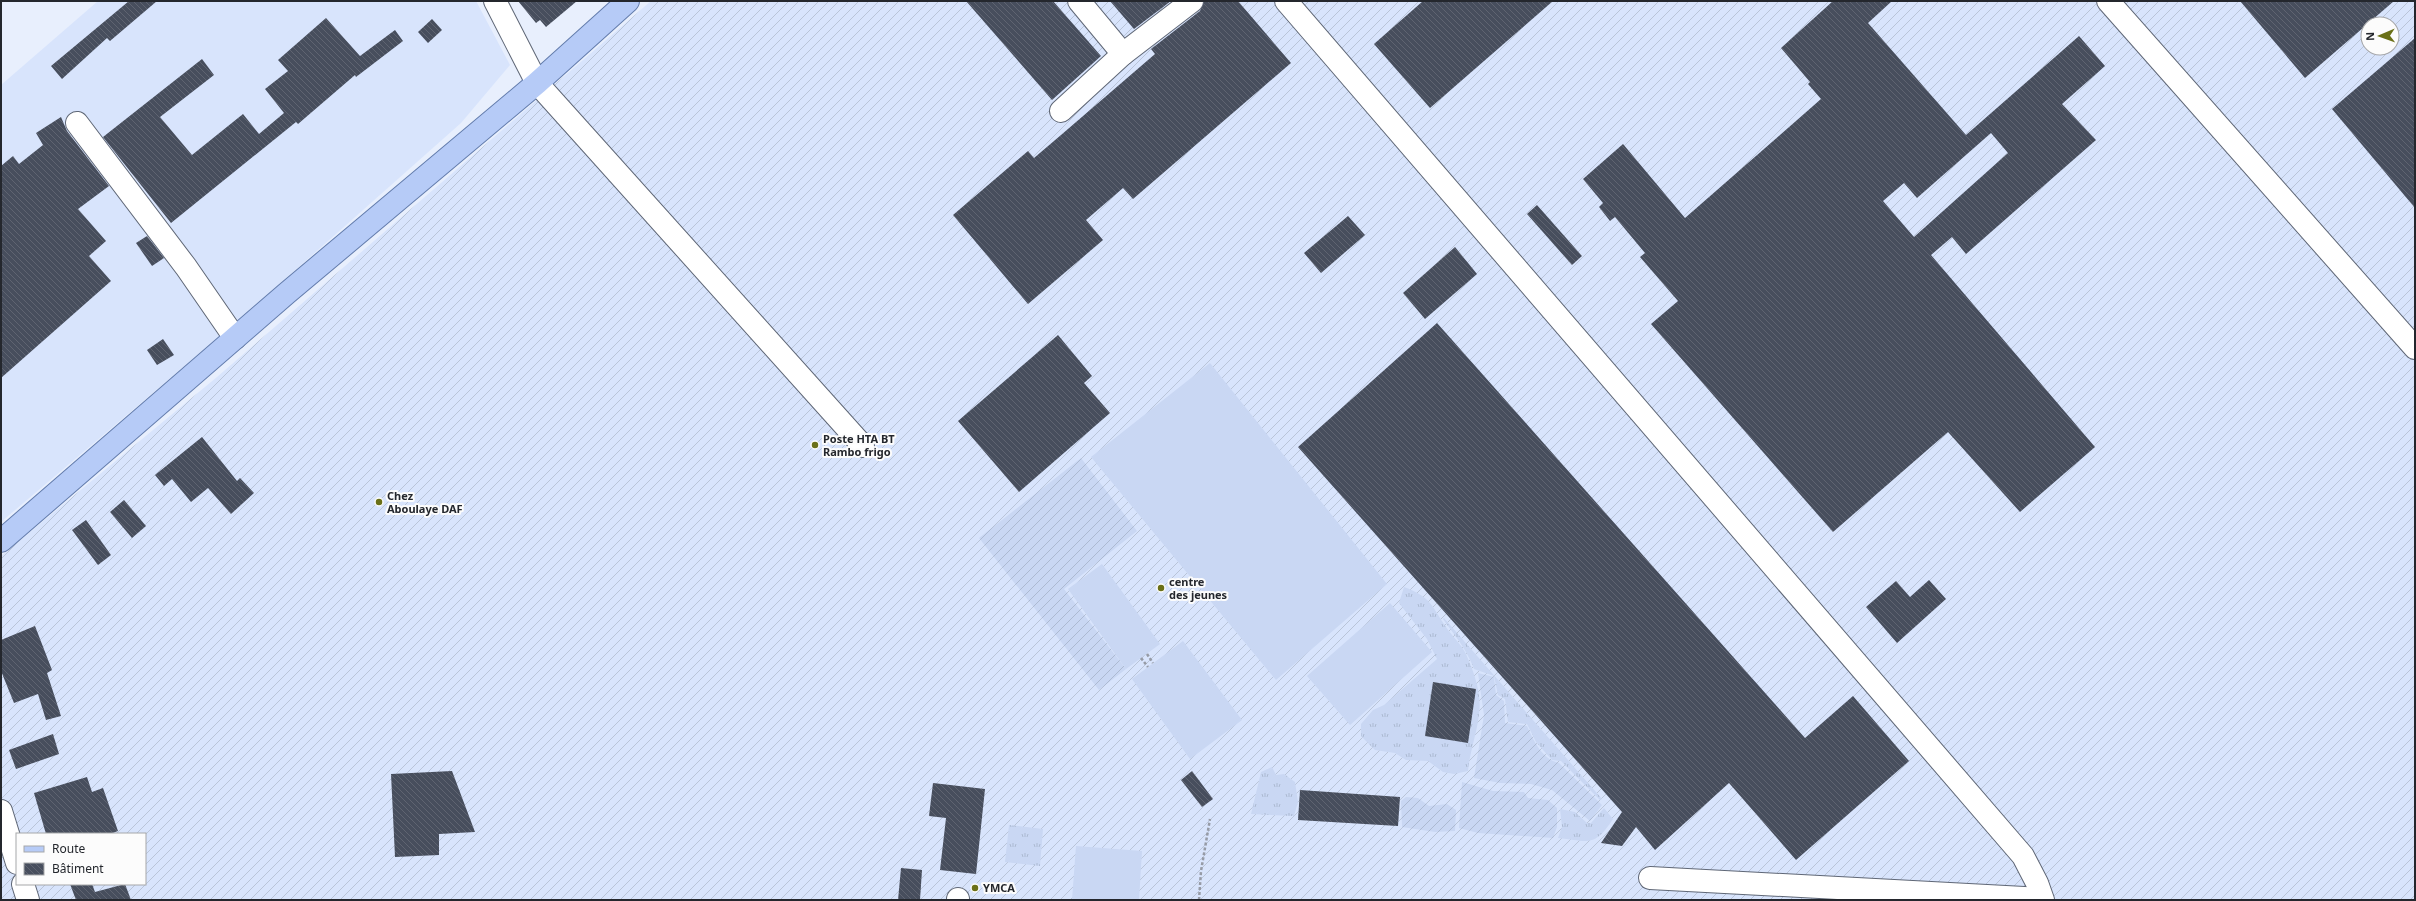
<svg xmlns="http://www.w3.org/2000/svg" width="2416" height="901" viewBox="0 0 2416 901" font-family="'Noto Sans',sans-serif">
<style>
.built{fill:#d8e4fc}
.industrial{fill:url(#industrial-furrows);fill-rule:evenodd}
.grass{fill:url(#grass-tufts)}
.garden{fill:url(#garden-furrows)}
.pitch{fill:#c9d7f3}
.building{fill:url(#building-back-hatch);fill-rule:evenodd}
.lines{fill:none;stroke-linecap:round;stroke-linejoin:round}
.minor-casing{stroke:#5f6776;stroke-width:24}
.major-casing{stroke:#637cac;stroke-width:24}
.path{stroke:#969ba6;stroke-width:2.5;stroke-dasharray:3 2;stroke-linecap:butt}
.minor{stroke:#fff;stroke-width:22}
.major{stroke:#b6cbf7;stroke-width:22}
.poi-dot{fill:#6a7017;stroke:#fcfcfc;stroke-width:1.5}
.labels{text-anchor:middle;stroke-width:4;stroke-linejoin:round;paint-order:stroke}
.poi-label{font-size:11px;font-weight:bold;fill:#24272d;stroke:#fcfcfc;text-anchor:start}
</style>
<defs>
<pattern id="industrial-furrows" width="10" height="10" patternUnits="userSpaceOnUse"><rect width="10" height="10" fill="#d8e4fc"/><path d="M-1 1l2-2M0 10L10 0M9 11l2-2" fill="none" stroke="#b9c4d8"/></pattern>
<pattern id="grass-tufts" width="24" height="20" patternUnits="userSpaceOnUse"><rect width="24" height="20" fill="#c9d7f3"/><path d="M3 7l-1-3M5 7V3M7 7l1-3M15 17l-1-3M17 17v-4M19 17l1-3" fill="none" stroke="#acb9d1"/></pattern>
<pattern id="garden-furrows" width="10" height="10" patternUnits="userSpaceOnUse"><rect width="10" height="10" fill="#c9d7f3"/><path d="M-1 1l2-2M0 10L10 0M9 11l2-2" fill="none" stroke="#acb9d1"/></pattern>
<pattern id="building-back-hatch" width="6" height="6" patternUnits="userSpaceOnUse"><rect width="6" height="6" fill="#474e5d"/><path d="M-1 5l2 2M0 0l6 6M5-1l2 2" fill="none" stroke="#5f6471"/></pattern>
</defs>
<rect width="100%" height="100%" fill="#e8effd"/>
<path class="built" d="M98,1H476L510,65L461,123L247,313L1,522V85Z"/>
<path class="industrial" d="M651,1H2415V900H1V556L217,377ZM2368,24H2392V48H2368ZM17,834H145V884H17Z"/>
<g class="grass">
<path d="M1404,587C1431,597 1431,605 1446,627C1452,636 1462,645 1466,654C1474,672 1482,694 1479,714C1477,733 1470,751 1468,771L1454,774L1443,772L1428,761L1406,760L1395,753L1375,750L1361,736V724L1373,710L1384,705L1437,659L1427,639L1399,603Z"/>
<path d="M1444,618L1602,799L1600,800L1561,761L1552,760L1536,742L1527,724L1508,722L1505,699L1498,695L1494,676L1474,669C1466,648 1455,636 1443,619Z"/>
<path d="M1272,767L1276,775L1284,774L1295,782L1298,802L1294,816L1251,814L1261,772Z"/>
<path d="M1604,808L1613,819C1594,848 1589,841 1558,838L1562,827L1560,809L1575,812L1587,823H1591Z"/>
<path d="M1009,825L1043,829L1040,866L1005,862Z"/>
</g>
<g class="garden">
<path d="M1081,458L1137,531L1064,589L1126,669L1099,690L979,538Z"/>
<path d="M1478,673L1494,677L1496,695L1504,701L1505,723L1527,726C1534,741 1542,759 1559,763L1602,805L1590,821L1552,790L1531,784L1500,783L1474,778L1484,715Z"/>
<path d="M1462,782L1493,791L1524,792L1528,798L1548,800L1557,808V827L1553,838L1478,833L1459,828Z"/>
<path d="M1406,797L1418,798L1429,806L1447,804L1456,810L1455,831L1435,832L1402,827L1401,801Z"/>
</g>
<g class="pitch">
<path d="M1210,363L1387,584L1276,680L1091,457Z"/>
<path d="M1102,564L1160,644L1126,669L1068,589Z"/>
<path d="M1390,603L1432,652L1350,725L1307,676Z"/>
<path d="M1183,641L1242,720L1190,759L1132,679Z"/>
<path d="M1076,846L1142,851L1139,900H1072Z"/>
</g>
<g class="building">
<path d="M129,1H157L110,41L107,38L62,79L51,66Z"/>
<path d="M518,1H577L546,27L540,20L536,23Z"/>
<path d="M966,1H1053L1101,56L1052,100Z"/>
<path d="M1110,1H1171L1134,29Z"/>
<path d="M1204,1H1238L1291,63L1133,199L1123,188L1086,220L1103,240L1028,304L953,215L1028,151L1034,158L1061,135L1155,54L1151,49L1200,11Z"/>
<path d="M1423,1H1553L1430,108L1374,44Z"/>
<path d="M1833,1H1892L1868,23L1966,135L2079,36L2105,66L2062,104L2096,140L1966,254L1952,237L1931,255L2095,447L2020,512L1948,432L1833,532L1651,324L1678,301L1640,257L1645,253L1615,217L1610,221L1599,207L1603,203L1583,179L1623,144L1685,218L1821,99L1808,84L1810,82L1781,48ZM1991,133L2008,153L1914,237L1883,201L1904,183L1917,198Z"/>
<path d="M2240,1H2394L2305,78Z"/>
<path d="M326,18L360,56L395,30L403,41L356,77L355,75L298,124L296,122L171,223L103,137L202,59L214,75L160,117L192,155L243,114L259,134L284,113L265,89L288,71L278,60Z"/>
<path d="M432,19L442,30L428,43L418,32Z"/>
<path d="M2415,38V208L2332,109Z"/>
<path d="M61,117L67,131L109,186L78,209L106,241L89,256L111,281L1,378V166L13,156L19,164L43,145L36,133Z"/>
<path d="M1537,205L1582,256L1572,265L1527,214Z"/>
<path d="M1348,216L1365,235L1321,273L1304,253Z"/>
<path d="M147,236L164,258L152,266L136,243Z"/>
<path d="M1455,247L1477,274L1425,319L1403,293Z"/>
<path d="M1437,323L1805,738L1853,696L1909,761L1796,860L1729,783L1655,850L1636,827L1622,846L1601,843L1622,812L1298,447Z"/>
<path d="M1058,335L1092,376L1084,383L1110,413L1019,492L958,421Z"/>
<path d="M163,339L174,355L157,365L147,350Z"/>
<path d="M202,437L237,481L240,478L254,493L231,514L208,488L191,502L172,479L164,486L155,475Z"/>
<path d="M124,500L146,526L132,538L110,512Z"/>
<path d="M86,520L111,555L98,565L72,530Z"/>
<path d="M1929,580L1946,599L1897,643L1866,607L1896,581L1910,597Z"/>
<path d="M35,626L52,670L47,673L61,716L46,720L38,694L14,703L1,671V640Z"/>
<path d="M1433,682L1476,689L1468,743L1425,736Z"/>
<path d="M53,734L59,754L16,769L9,750Z"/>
<path d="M452,771L475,832L439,834V855L395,857L391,774Z"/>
<path d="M1192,771L1213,799L1202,807L1181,780Z"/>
<path d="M87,777L92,792L103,788L118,831L110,834H46L34,793Z"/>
<path d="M933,783L985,789L976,874L940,870L946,818L929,816Z"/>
<path d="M1300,790L1400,797L1398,826L1298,820Z"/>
<path d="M901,868L922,870L920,900H898Z"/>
<path d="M70,884H92L95,892L125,884L131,900H76Z"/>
</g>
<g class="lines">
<defs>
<g id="minor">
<path d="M495,1L537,83L863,446"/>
<path d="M1079,1L1123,54"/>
<path d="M1286,1L2023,856L2037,883L2043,900"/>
<path d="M2108,1L2415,348"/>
<path d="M1061,111L1123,54L1192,1"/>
<path d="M77,123L186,267L235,338"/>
<path d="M1,811L17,863"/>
<path d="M1650,878L2042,899"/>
<path d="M23,884L28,900"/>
<path d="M958,899V900"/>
</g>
<path id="major" d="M1,541L287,293L537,83L628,1"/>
</defs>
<use href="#minor" class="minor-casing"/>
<use href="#major" class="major-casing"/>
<g class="path">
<path d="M1147,654L1153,663"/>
<path d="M1141,658L1148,667"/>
<path d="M1199,900L1201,871L1210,819"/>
</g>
<use href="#minor" class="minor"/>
<use href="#major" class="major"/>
</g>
<g class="poi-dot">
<circle cx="815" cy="445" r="4"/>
<circle cx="379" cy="502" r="4"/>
<circle cx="1161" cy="588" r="4"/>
<circle cx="975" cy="888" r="4"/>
</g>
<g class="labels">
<g class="poi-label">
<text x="823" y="443">Poste HTA BT<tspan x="823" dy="13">Rambo frigo</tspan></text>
<text x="387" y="500">Chez<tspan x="387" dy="13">Aboulaye DAF</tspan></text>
<text x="1169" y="586">centre<tspan x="1169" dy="13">des jeunes</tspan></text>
<text x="983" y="892">YMCA</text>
</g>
</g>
<rect width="2416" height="901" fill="none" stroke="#24272d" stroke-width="4"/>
<rect x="16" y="833" width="130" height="52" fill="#fcfcfc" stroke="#a6a7a9"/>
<rect x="24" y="846" width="20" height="6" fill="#b6cbf7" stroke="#a6a7a9"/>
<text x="52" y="853" font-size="12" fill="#24272d">Route</text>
<rect x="24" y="863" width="20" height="12" fill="url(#building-back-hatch)" stroke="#a6a7a9"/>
<text x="52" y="873" font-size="12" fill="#24272d">Bâtiment</text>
<g transform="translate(2380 36) rotate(268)"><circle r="19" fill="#fcfcfc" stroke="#a6a7a9"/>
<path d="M0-3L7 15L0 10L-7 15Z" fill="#6a7017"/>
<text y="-6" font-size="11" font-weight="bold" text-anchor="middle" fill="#24272d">N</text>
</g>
</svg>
